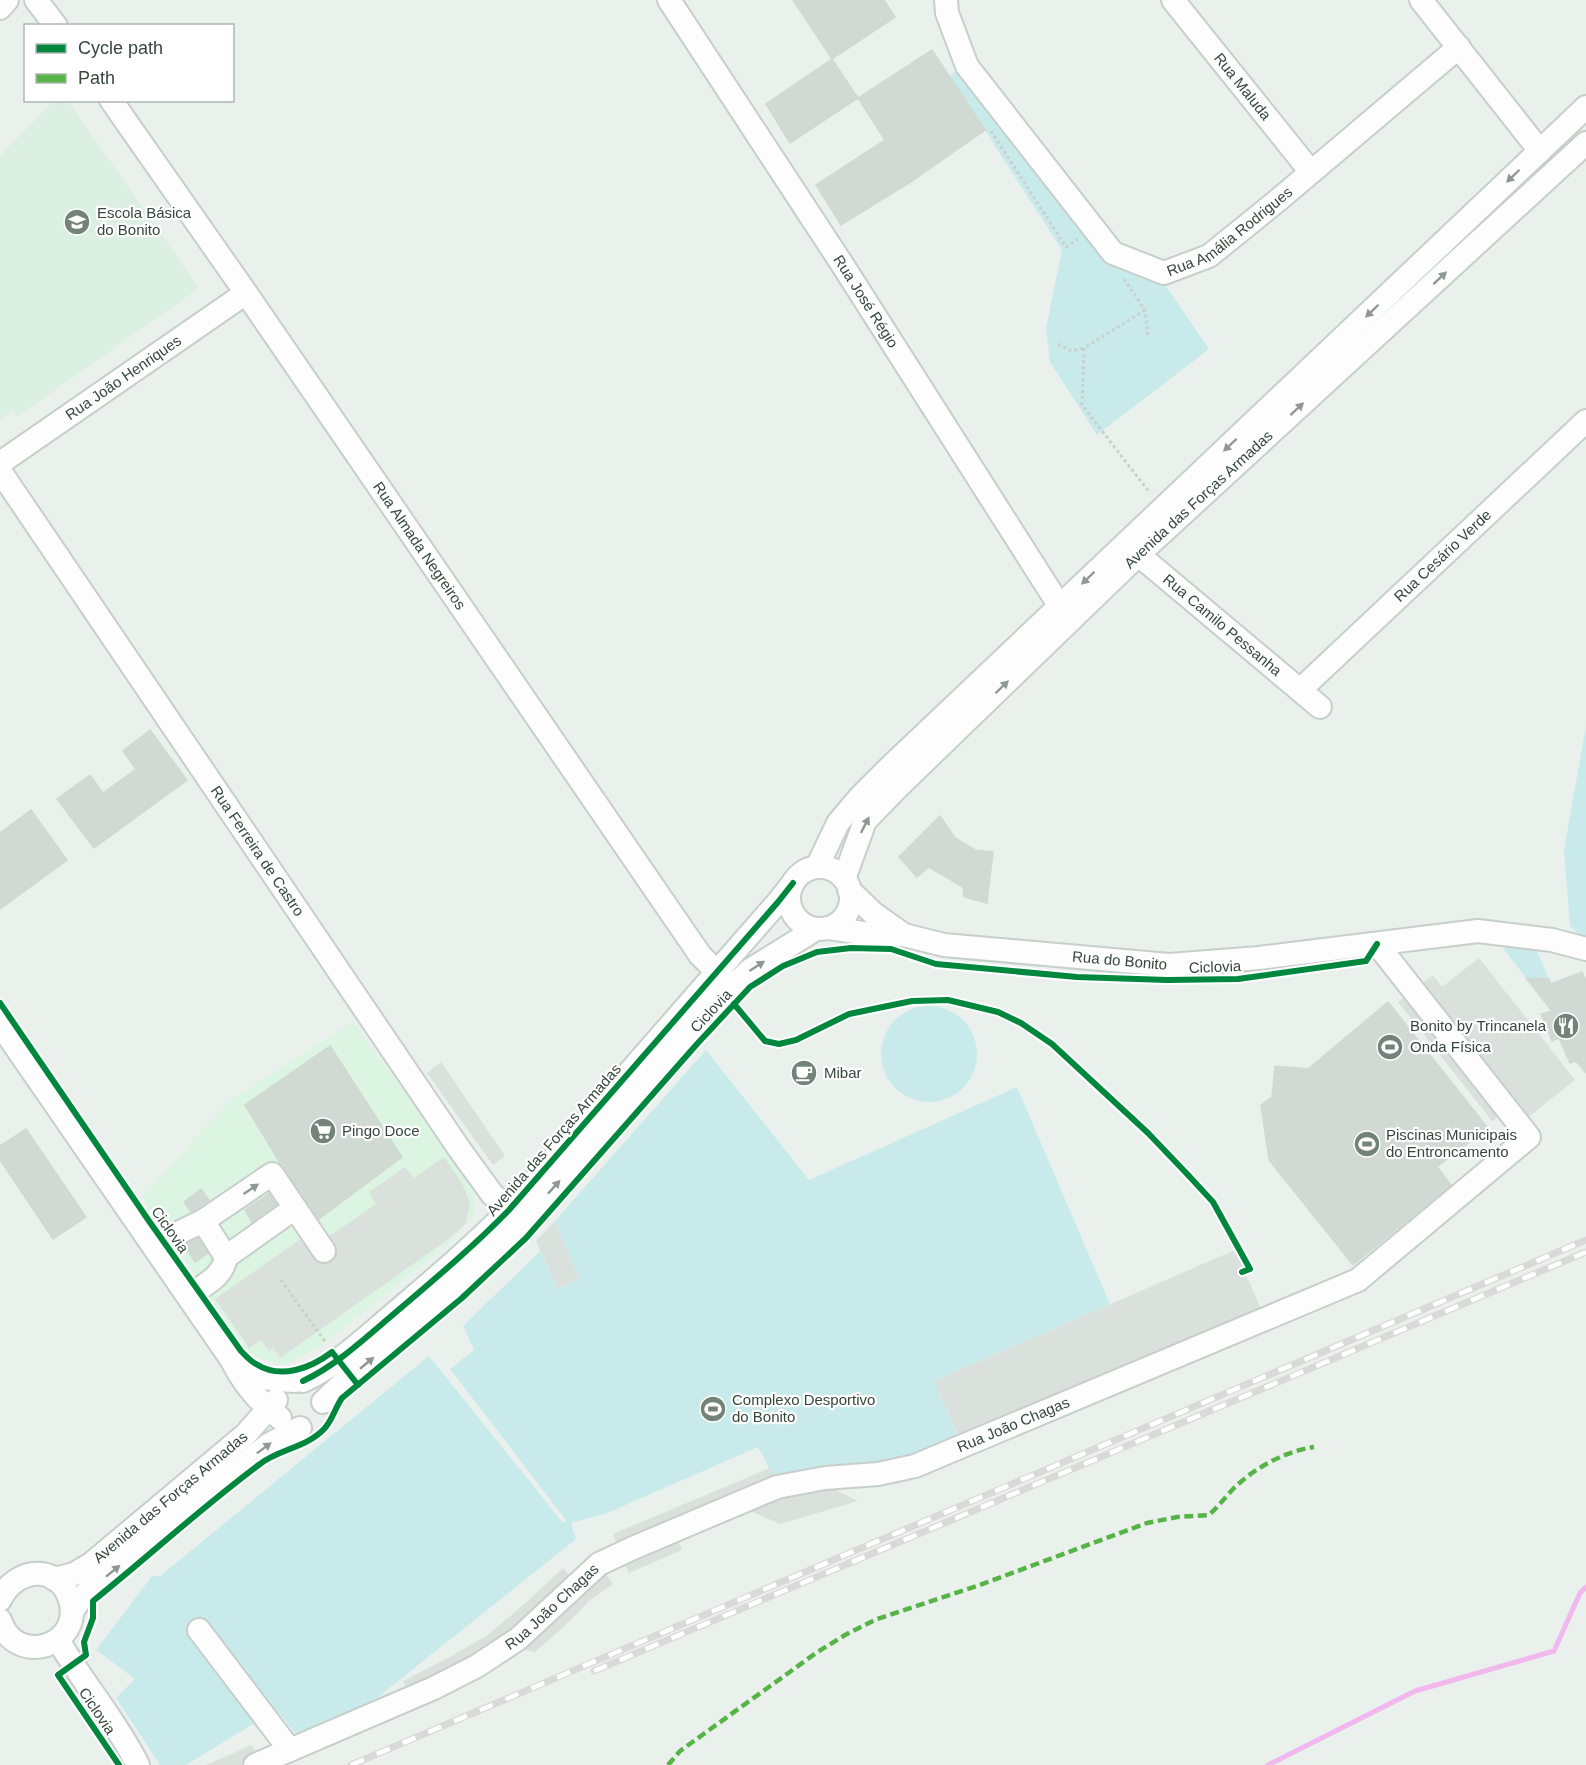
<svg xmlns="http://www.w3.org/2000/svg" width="1586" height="1765" viewBox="0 0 1586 1765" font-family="Helvetica,sans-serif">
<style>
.commercial{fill:#dcf4e2}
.education{fill:#dcefe3}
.green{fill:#c9eaeb}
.parking{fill:#dae0db}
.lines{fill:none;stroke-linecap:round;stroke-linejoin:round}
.stream{stroke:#f1b8ee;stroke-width:5}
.building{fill:#d1d9d3;stroke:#d0d9d2;stroke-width:1.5}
.minor-casing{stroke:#c7cfca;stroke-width:26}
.path{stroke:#cad1cc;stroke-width:3;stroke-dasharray:3 3;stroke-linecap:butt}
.minor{stroke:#fcfdfc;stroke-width:22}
.rail-casing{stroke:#d8d9d8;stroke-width:7}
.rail{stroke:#fff;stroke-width:4.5;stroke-dasharray:14;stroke-linecap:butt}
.quiet{stroke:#56b346;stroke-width:4.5;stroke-dasharray:9 4.5;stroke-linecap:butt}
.cycleway-casing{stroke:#fff;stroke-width:10}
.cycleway{stroke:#00873e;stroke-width:6}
.oneway{fill:#8f9991}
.labels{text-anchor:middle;stroke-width:4.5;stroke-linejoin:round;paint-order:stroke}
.street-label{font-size:15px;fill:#35483a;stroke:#fff}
.poi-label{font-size:15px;fill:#35483a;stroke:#fff;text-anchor:start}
</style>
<rect width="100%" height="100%" fill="#eaf1ec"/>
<path class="commercial" d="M353,1022L427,1122L474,1193V1215L449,1243L385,1295L318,1348L283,1366L248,1353L142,1197L229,1101Z"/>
<path class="education" d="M55,100L68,101L199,288L17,417L13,411L0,420V156Z"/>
<g class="green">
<path d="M961,65L1105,252L1159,276L1209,349L1097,435L1050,362L1046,328L1062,250L950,76Z"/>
<path d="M1586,726V941L1570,926L1564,850Z"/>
<path d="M1510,947L1537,951L1549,979L1526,978L1503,948Z"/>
<circle cx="929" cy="1054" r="48"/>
<path d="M706,1050L809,1180L1017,1087L1110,1304L934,1381L958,1437L899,1466L777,1483L758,1447L605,1514L571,1523L576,1539L363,1709L300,1735L294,1731L276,1710L186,1765H160L116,1698L135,1679L96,1650L152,1576H160L429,1356L563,1523L566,1520L450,1369L474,1350L463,1326L540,1251L558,1289L579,1279L555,1221Z"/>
</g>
<g class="parking">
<path d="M1479,958L1575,1080L1523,1121L1511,1107L1492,1121L1398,1002L1433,975L1442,987Z"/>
<path d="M441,1062L505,1156L493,1165L427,1073Z"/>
<path d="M444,1157L462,1183L470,1203L466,1223L450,1238L280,1358L273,1348L269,1351L261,1340L249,1348L215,1299L315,1229L324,1240L376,1204L369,1192L405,1167L414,1178Z"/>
<path d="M555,1221L579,1279L558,1289L536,1241Z"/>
<path d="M1235,1250L1262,1311L961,1442L934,1381Z"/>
<path d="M770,1468L777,1483L619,1549L613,1534Z"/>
<path d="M828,1486L858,1501L780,1524L746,1509L783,1493Z"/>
<path d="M677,1538L682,1550L629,1573L623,1561Z"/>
<path d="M563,1568L571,1577L506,1638L410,1693L403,1681L450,1657L486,1636L521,1607Z"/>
<path d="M605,1573L613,1584L589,1601L569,1622L535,1652L517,1648Z"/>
<path d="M252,1745L257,1758L240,1765H206Z"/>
</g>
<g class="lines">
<path class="stream" d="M1268,1765L1415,1691L1554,1651L1580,1593L1586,1587"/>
</g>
<g class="building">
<path d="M793,0H884L895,17L832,59Z"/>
<path d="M932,50L985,130L912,181L841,225L816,185L885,140L858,98Z"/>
<path d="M832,59L858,98L790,143L766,104Z"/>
<path d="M150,730L187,780L94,848L57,799L90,775L103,793L136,769L123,751Z"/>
<path d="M31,810L67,860L0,909V833Z"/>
<path d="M940,816L955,838L975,850L993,852L987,903L964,897L963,887L929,867L917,877L899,857Z"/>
<path d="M1582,972L1586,981V1073L1576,1061L1570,1063L1559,1038L1552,1041L1541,1014L1552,1011L1526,978L1549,979L1551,984Z"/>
<path d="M1388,1002L1488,1128L1437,1167L1451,1185L1353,1265L1269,1160L1261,1105L1272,1097L1275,1066L1308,1069Z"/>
<path d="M330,1046L402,1157L319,1219L280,1163L245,1105Z"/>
<path d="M26,1129L86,1217L53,1239L0,1160V1146Z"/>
<path d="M201,1189L209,1200L191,1212L184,1202Z"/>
<path d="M269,1194L276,1205L252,1222L245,1210Z"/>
<path d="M198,1238L208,1253L195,1262L184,1245Z"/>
</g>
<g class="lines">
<defs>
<g id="minor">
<path d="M36,0L56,26"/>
<path id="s1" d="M669,0L842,264L1059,605"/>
<path id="s2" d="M946,0L947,13L967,66L1113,253L1164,273L1209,256L1277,201L1459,47"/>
<path id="s3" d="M1173,0L1311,172"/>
<path d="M1421,0L1540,151"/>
<path d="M0,8L7,0"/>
<path id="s4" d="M111,100L246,293L700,955L732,987"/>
<path id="s5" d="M0,463L246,293"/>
<path id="s6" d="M0,471L460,1150L492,1194L523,1222"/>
<path id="s7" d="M1128,546L1320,707"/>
<path id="s8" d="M1300,690L1586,421"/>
<path d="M817,867L838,823L860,797L890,767L1586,107"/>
<circle cx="820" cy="898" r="31"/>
<path id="s9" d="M844,879L865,821L897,788L1138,555L1586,143"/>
<path d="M849,890L873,913L904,935"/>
<path id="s10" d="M828,928L870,934L904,935L944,945L1169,965L1259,958L1478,931L1552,940L1586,949"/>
<path d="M0,1024L231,1359C243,1383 258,1402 280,1418"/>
<path d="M203,1221L272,1174L324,1251"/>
<path d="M155,1248L174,1235L203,1221L226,1257C223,1277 204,1285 188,1296"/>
<path d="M226,1257L295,1208"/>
<path d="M234,1362C255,1379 270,1380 296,1381"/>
<path d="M303,1381C335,1366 362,1341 389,1318C430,1283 471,1249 509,1210L778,902L793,883"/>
<path d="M323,1402L342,1384L491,1257L732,987L750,970L816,929"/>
<path id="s11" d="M54,1579L74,1574L91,1564L245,1435L276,1400"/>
<path d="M0,1600C15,1567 59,1563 70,1600C84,1646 15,1668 0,1620"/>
<path d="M72,1612L81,1598L92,1587L268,1445L300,1428"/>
<path d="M199,1630L290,1750"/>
<path d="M58,1640C83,1683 116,1721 138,1765"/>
<path id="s12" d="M255,1765L434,1688L477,1666L518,1639L599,1564L633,1548L777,1487L825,1478L878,1474L915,1466L1358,1280L1529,1137L1377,944"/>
</g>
</defs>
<use href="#minor" class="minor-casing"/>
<g class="path">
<path d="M991,131L1066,247L1078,239"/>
<path d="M1124,279L1145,310L1148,336"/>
<path d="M1145,310L1084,348L1082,405L1150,493"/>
<path d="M1058,344L1071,351L1084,348"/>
<path d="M281,1280L326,1343"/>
</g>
<use href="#minor" class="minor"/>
<defs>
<g id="rail">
<path d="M594,1671L1586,1252"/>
<path d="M351,1765L1586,1240"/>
</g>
</defs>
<use href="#rail" class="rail-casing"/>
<use href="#rail" class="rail"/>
<path class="quiet" d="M668,1765L680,1751L816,1653L845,1635L877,1619L977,1586L1147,1523L1177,1517L1209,1515C1219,1506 1226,1496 1235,1487C1256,1467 1286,1451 1314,1447"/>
<defs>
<g id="cycleway">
<path d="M0,1003L149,1221L241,1351C246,1356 250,1361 256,1364C281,1380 311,1368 332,1352L358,1385"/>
<path d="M734,1004L765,1041L779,1044L796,1040L849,1014L912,1001L948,1000L998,1012L1021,1023L1052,1044L1148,1133L1189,1176L1213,1202L1250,1269L1242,1272"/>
<path d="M303,1381C335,1366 362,1341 389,1318C430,1283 471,1249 509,1210L778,902L793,883"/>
<path d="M119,1765L58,1675L86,1655L84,1642L93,1618V1601C149,1556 202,1507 260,1464C279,1449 306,1448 324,1429C332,1421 335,1408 342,1398L462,1298L526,1238L697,1044L750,987L783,966L817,952L851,948L891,949L936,964L1077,977L1167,980L1238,979L1366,961L1377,944"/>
</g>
</defs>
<use href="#cycleway" class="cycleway-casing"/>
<use href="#cycleway" class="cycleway"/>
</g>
<defs><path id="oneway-solid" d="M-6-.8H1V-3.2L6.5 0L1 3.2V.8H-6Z" transform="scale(1.5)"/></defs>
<g class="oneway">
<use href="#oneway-solid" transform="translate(1513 176) rotate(136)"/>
<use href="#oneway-solid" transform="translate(1440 278) rotate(-43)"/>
<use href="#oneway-solid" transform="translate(1372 311) rotate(136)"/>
<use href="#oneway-solid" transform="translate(1297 409) rotate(-43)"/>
<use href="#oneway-solid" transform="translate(1230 445) rotate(137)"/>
<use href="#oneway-solid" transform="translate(1088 578) rotate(136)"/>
<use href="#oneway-solid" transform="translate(1002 687) rotate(-44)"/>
<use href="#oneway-solid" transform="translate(865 825) rotate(-63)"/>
<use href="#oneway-solid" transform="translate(757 966) rotate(-33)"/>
<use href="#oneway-solid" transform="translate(554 1187) rotate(-48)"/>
<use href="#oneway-solid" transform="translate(251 1189) rotate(-34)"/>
<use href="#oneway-solid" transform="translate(367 1363) rotate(-40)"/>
<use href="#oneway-solid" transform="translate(264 1448) rotate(-37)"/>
<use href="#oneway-solid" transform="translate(113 1571) rotate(-39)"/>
</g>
<defs>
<symbol id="school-disc" viewBox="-11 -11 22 22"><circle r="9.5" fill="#748378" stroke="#fff"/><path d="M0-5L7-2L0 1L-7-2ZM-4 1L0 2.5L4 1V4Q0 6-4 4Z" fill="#fff"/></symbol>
<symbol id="restaurant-disc" viewBox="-11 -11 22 22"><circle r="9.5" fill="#748378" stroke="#fff"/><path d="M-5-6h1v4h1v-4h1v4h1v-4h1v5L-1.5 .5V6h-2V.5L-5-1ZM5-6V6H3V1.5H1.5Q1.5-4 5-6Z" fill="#fff"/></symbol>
<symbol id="stadium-disc" viewBox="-11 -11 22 22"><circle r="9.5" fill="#748378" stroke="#fff"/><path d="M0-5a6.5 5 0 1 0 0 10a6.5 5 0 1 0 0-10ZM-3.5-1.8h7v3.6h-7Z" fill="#fff"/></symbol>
<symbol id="cafe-disc" viewBox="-11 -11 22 22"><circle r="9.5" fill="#748378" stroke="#fff"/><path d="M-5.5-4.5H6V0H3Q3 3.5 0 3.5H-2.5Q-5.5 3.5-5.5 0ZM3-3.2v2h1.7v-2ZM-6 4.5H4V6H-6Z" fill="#fff"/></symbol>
<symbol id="supermarket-disc" viewBox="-11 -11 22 22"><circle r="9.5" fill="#748378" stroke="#fff"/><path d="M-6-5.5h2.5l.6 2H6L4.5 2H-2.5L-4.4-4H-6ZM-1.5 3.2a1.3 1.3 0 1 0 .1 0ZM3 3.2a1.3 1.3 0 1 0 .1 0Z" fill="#fff"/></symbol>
</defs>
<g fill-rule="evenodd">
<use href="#school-disc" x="62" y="207" width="30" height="30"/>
<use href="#restaurant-disc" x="1551" y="1011" width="30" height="30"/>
<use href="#stadium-disc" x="1375" y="1032" width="30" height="30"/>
<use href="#cafe-disc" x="789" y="1058" width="30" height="30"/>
<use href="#supermarket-disc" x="308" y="1116" width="30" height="30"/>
<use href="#stadium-disc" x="1352" y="1129" width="30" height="30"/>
<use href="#stadium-disc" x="698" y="1394" width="30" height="30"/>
</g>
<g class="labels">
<g class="street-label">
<text dy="5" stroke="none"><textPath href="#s3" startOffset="111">Rua Maluda</textPath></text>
<text dy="5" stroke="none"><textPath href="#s2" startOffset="440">Rua Amália Rodrigues</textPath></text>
<text dy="5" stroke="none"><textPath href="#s1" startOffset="360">Rua José Régio</textPath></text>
<text dy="5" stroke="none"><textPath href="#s5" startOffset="150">Rua João Henriques</textPath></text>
<text dy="5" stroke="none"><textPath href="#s9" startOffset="525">Avenida das Forças Armadas</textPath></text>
<text dy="5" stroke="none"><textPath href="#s4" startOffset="542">Rua Almada Negreiros</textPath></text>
<text dy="5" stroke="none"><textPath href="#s8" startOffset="196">Rua Cesário Verde</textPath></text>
<text dy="5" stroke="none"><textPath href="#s7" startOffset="123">Rua Camilo Pessanha</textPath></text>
<text dy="5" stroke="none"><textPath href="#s6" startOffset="459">Rua Ferreira de Castro</textPath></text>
<text dy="5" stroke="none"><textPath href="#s10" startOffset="294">Rua do Bonito</textPath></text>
<text transform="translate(1215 967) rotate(-2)" y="5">Ciclovia</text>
<text transform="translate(711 1011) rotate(-47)" y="5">Ciclovia</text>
<text transform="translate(554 1140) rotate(-49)" y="5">Avenida das Forças Armadas</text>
<text transform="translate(170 1230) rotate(55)" y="5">Ciclovia</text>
<text dy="5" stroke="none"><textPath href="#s12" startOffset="843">Rua João Chagas</textPath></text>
<text dy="5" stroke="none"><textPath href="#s11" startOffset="144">Avenida das Forças Armadas</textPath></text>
<text dy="5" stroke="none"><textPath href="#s12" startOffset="339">Rua João Chagas</textPath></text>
<text transform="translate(97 1711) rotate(56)" y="5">Ciclovia</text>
</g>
<g class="poi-label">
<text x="97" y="218">Escola Básica<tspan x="97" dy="17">do Bonito</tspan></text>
<text x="1546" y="1031" text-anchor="end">Bonito by Trincanela</text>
<text x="1410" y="1052">Onda Física</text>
<text x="824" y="1078">Mibar</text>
<text x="342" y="1136">Pingo Doce</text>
<text x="1386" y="1140">Piscinas Municipais<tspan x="1386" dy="17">do Entroncamento</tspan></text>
<text x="732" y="1405">Complexo Desportivo<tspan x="732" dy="17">do Bonito</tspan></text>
</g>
</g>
<rect x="24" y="24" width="210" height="78" fill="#ffffff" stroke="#aeb6b0" stroke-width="1.5"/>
<rect x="36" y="44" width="30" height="9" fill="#00873e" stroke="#aeb6b0" stroke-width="1.5"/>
<text x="78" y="54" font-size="18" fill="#35483a">Cycle path</text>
<rect x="36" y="74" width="30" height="9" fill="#56b346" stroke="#aeb6b0" stroke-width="1.5"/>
<text x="78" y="84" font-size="18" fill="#35483a">Path</text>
</svg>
